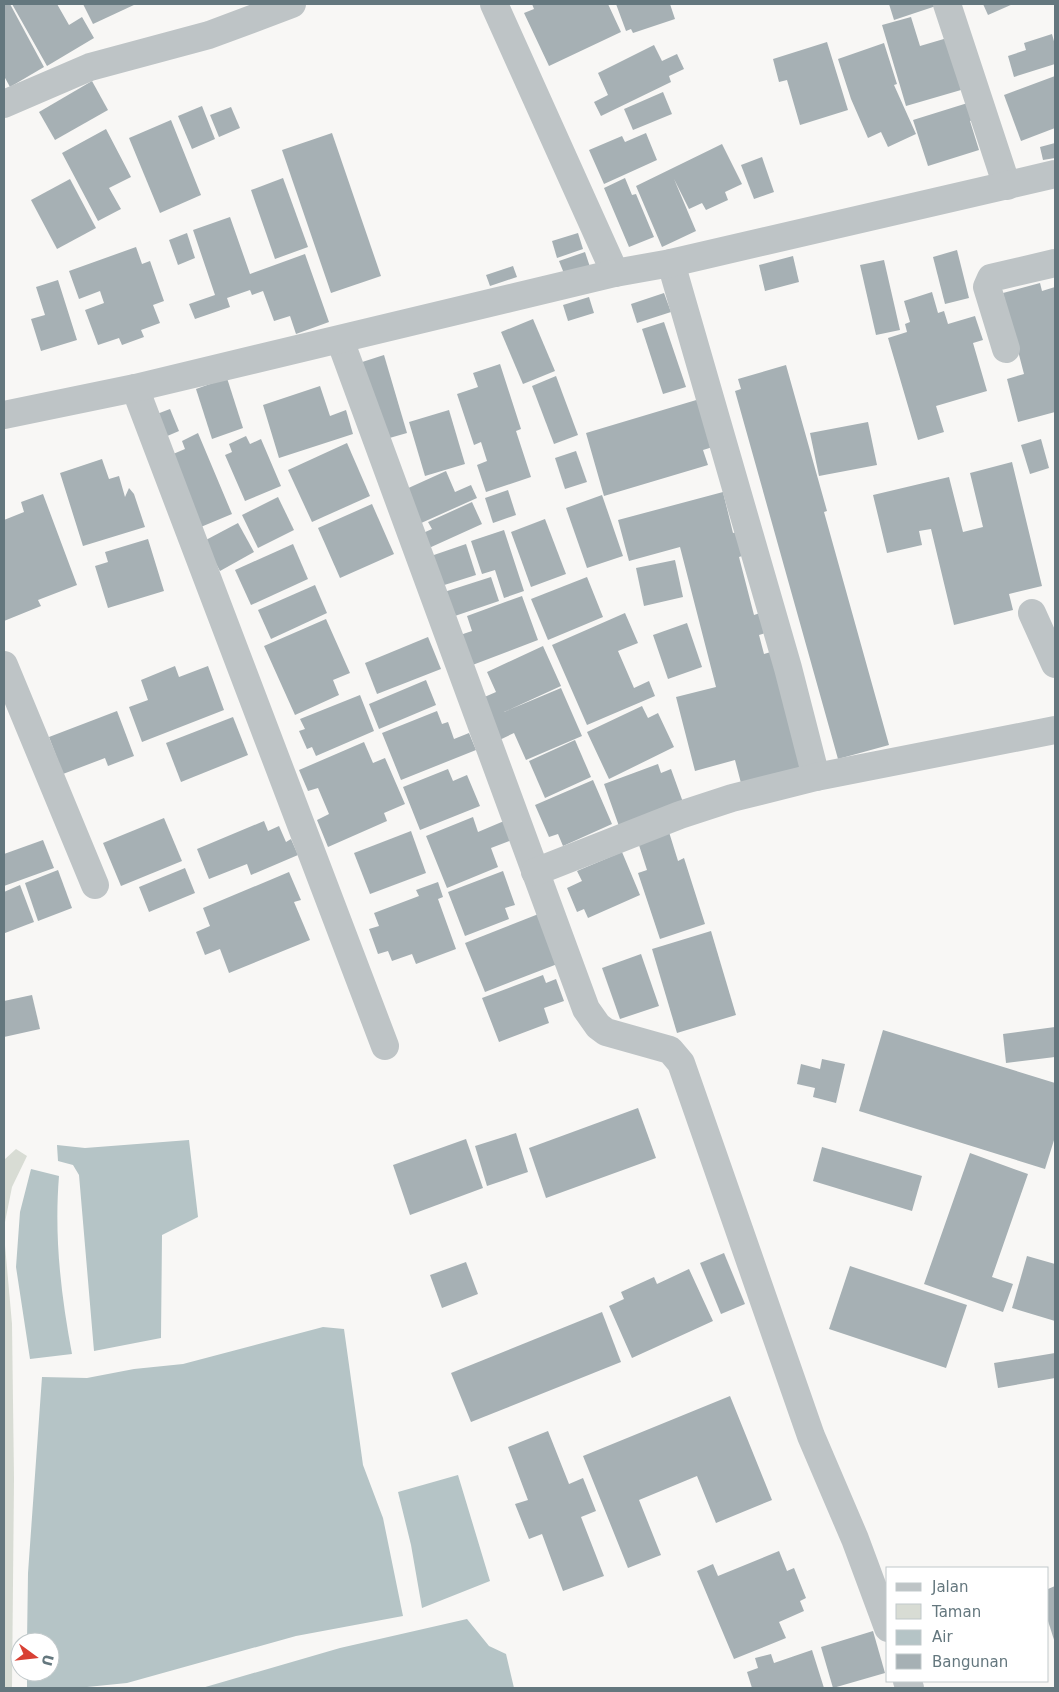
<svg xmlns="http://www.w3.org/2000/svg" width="1059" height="1692" viewBox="0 0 1059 1692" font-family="'DejaVu Sans',sans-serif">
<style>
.green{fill:#d8dcd4}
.water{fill:#b5c4c6}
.building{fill:#a6b0b4}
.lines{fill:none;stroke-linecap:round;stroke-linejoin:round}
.minor{stroke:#bec4c6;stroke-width:28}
</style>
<rect width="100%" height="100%" fill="#f8f7f5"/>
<g class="green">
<path d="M16,1149L27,1156L12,1187L4,1227V1160Z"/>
<path d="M4,1234L12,1324L14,1479L12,1688H4Z"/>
</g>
<g class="water">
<path d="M189,1140L198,1217L162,1235L161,1338L94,1351L79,1175L73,1165L58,1161L57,1145L85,1148Z"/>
<path d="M31,1169L59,1176C54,1237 61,1295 72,1354L30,1359L16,1267L20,1212Z"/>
<path d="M323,1327L344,1329L363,1465L383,1518L403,1616L296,1636L127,1683L77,1688H27V1672H50V1642H27L28,1573L42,1377L87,1378L134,1369L183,1364Z"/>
<path d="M458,1475L490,1581L422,1608L411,1545L398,1492Z"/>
<path d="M467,1619L489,1646L506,1654L514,1688H202L340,1648Z"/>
</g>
<g class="building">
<path d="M4,4H10L44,67L10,87L4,76Z"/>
<path d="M12,4H57L69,25L82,17L94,38L47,66Z"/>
<path d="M83,4H136L93,24Z"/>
<path d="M532,4H608L621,32L549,66L524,13L534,9Z"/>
<path d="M616,4H670L675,19L633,33L631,29L626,31Z"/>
<path d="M889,4H942L894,20Z"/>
<path d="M983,4H1013L988,15Z"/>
<path d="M911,17L920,46L954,36L961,90L906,106L882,25Z"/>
<path d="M1052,34L1055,45V64L1014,77L1008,56L1026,50L1024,43Z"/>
<path d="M827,42L848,110L800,125L787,80L779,82L773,59Z"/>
<path d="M884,43L897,84L894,85L916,134L888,147L881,132L868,138L851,99L838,59Z"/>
<path d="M654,45L662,61L677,54L684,69L669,76L671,82L601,116L594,102L608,95L598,73Z"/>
<path d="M1055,76V128L1021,141L1004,95Z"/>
<path d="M92,81L108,110L55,140L39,112Z"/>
<path d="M663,92L672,114L633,130L624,109Z"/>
<path d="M974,101L979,118L970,121L979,150L928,166L913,120Z"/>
<path d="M202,106L215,139L192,149L178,116Z"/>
<path d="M231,107L240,128L219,137L210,115Z"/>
<path d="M171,120L201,195L160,213L129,138Z"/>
<path d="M106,129L131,177L109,188L121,209L98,221L62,153Z"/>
<path d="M332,133L381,276L331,293L282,150Z"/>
<path d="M646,133L657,160L604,184L589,150L622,136L625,142Z"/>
<path d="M1055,143V158L1043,160L1040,147Z"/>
<path d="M722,144L742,184L725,192L728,200L706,210L702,203L689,209L674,179L696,231L662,247L636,186Z"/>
<path d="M762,157L774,192L754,199L741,165Z"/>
<path d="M283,178L308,247L275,259L251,190Z"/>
<path d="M625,178L632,195L636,194L654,237L629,247L604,188Z"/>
<path d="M70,179L96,228L57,249L31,200Z"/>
<path d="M230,217L250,274L305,254L329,322L296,334L290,316L274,321L263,291L252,295L250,290L227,298L230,307L195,319L189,304L215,295L193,230Z"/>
<path d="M187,233L195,258L178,265L169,240Z"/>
<path d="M578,233L583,249L557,258L552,241Z"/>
<path d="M136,247L142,264L150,261L164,301L153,305L160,323L141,330L144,337L122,345L119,338L98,345L85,310L104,303L100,291L79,299L69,271Z"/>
<path d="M957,250L969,298L945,304L933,257Z"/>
<path d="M585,252L590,267L565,276L559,261Z"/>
<path d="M793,256L799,282L765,291L759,265Z"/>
<path d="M884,260L900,330L876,335L860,265Z"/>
<path d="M513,266L517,277L490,286L486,275Z"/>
<path d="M58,280L77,340L41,351L31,319L45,315L36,287Z"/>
<path d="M1040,283L1042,291L1055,287V412L1018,422L1007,379L1024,374L1003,293Z"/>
<path d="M932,292L938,313L944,311L948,324L975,316L983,340L973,343L987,391L936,406L944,432L918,440L888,338L907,332L905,324L910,322L904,301Z"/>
<path d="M664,293L671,312L637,323L631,304Z"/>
<path d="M589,297L594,313L568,321L563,305Z"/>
<path d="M533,319L555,371L523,384L501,332Z"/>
<path d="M664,322L686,387L663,394L642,329Z"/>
<path d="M384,355L407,433L379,441L356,364Z"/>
<path d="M500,364L521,429L516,431L531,477L486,492L477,465L487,461L481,442L474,445L457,394L478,387L473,373Z"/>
<path d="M786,365L827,511L824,512L889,745L838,759L735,391L741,389L738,379Z"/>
<path d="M556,376L578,435L554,444L532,386Z"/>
<path d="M227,378L243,428L212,439L196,389Z"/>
<path d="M320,386L330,416L346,410L353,434L279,458L263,405Z"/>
<path d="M703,398L716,446L703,450L708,465L604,496L586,433Z"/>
<path d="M170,409L179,431L158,440L149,417Z"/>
<path d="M449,410L465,464L425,476L409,422Z"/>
<path d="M868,422L877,465L819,476L810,433Z"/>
<path d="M198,433L232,514L196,529L166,457L185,449L182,441Z"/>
<path d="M246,436L250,444L261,439L281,486L245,501L225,455L232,452L229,444Z"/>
<path d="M1041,439L1049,468L1030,474L1021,445Z"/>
<path d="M347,443L370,496L312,522L288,470Z"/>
<path d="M576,451L587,482L565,489L555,458Z"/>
<path d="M102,459L109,479L119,476L125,497L129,488L134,494L145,527L83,546L60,473Z"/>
<path d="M1012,462L1042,586L1009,594L1013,610L954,625L931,529L919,531L922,545L887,553L873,495L949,477L963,532L983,527L970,473Z"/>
<path d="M446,471L455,492L471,485L477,498L419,524L404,490Z"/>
<path d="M508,490L516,515L493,523L485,498Z"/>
<path d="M723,492L733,533L741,531L748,554L739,557L754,615L763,612L769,632L759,635L764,654L774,651L807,770L742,787L735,760L695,771L676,697L716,687L680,547L629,561L618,520Z"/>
<path d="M43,494L77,585L38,600L41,606L4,621V520L24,512L21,502Z"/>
<path d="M602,495L623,556L587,568L566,508Z"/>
<path d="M278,497L294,530L258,548L242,515Z"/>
<path d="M472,502L482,524L429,548L423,533L432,529L428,522Z"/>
<path d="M372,504L394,554L340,578L318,528Z"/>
<path d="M545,519L566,574L531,587L511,532Z"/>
<path d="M238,523L254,552L220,571L204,541Z"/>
<path d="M504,530L524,591L504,598L495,570L482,574L471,541Z"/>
<path d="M148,539L164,591L108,608L95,566L108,562L105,552Z"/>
<path d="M293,544L308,579L251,605L235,570Z"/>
<path d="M466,544L476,575L438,587L428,557Z"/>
<path d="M675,560L683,597L644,606L636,568Z"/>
<path d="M491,577L499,601L449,618L441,593Z"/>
<path d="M587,577L603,617L548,640L531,599Z"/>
<path d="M315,585L327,613L271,639L258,610Z"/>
<path d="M522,596L538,640L462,669L451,638L472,631L467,616Z"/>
<path d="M625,613L638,643L618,651L634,688L649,681L655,696L587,725L552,645Z"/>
<path d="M326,619L350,673L333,680L339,695L295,715L264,646Z"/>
<path d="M687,623L702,667L668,679L653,635Z"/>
<path d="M428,637L441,669L377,694L365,663Z"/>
<path d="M543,646L561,686L504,712L561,688L582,736L526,760L514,733L491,744L473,702L496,692L487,672Z"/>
<path d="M175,666L179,677L208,666L224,710L142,742L129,707L148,700L141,680Z"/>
<path d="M426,680L436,705L379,729L369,704Z"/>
<path d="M360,695L374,731L316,756L312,747L307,749L299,731L305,729L300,719Z"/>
<path d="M642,706L648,718L658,713L674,747L609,779L587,732Z"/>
<path d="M117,711L134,756L108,766L105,758L63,774L49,737Z"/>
<path d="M437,711L442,724L448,722L454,739L469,733L476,750L401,780L382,733Z"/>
<path d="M233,717L248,755L181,782L166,743Z"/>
<path d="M575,740L591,777L545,798L529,761Z"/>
<path d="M364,742L373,763L385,758L405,804L384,813L387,821L328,847L317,820L329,814L318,788L308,791L299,770Z"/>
<path d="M658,764L661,773L671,769L684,805L620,829L604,784Z"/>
<path d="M448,769L453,781L467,775L480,806L420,830L403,787Z"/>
<path d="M593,780L612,824L563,846L558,834L549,837L535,805Z"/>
<path d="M473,817L478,832L504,821L512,840L491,848L498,867L447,888L426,836Z"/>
<path d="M164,818L182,861L121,886L103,843Z"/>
<path d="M264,821L268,831L279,826L286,842L291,839L298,855L251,875L247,864L209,879L197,849Z"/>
<path d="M411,831L426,873L370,894L354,853Z"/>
<path d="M669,832L678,861L684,858L705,924L660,939L638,873L647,870L638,842Z"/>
<path d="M43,840L54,868L4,886V854Z"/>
<path d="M622,852L640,895L588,918L584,909L577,912L567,888L582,881L577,871Z"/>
<path d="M185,868L195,893L149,912L139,887Z"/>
<path d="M58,870L72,908L38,921L25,883Z"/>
<path d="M503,871L515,905L505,908L509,919L465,936L448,892Z"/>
<path d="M289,872L301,900L294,902L310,940L229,973L220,949L205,955L196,932L210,926L203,908Z"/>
<path d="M438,882L443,897L438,899L456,949L416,964L412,954L392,961L388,951L378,954L369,929L379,926L374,913L419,896L416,890Z"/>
<path d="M20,885L34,922L5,933L4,892Z"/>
<path d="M541,913L560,963L485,992L465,943Z"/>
<path d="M711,931L736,1015L677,1033L652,949Z"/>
<path d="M641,954L659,1006L620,1019L602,968Z"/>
<path d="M543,975L546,983L556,979L564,1001L544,1008L549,1023L499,1042L482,998Z"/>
<path d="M32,995L40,1029L4,1037V1001Z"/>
<path d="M1055,1027V1057L1006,1063L1003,1034Z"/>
<path d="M883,1030L1055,1083V1137L1045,1169L859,1111Z"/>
<path d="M822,1059L845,1064L836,1103L813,1097L815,1088L797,1084L801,1064L820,1069Z"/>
<path d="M638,1108L656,1158L546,1198L529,1148Z"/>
<path d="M516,1133L528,1172L487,1186L475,1146Z"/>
<path d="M466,1139L483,1188L410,1215L393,1165Z"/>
<path d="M822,1147L922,1176L912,1211L813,1181Z"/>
<path d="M970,1153L1028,1174L992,1277L1013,1284L1003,1312L924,1284Z"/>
<path d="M724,1253L745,1304L721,1314L700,1263Z"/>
<path d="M1027,1256L1055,1264V1321L1012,1308Z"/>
<path d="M466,1262L478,1294L442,1308L430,1275Z"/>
<path d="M850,1266L967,1305L946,1368L829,1329Z"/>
<path d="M689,1269L713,1321L632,1358L609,1306L624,1299L621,1292L654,1277L657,1284Z"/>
<path d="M602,1312L621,1362L471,1422L451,1373Z"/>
<path d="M1055,1353V1378L998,1388L994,1363Z"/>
<path d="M730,1396L772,1500L716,1523L697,1476L639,1500L661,1555L628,1568L583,1456Z"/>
<path d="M548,1431L569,1484L583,1478L596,1511L581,1517L604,1576L563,1591L542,1534L529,1539L515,1504L528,1500L508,1447Z"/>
<path d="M779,1551L787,1571L794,1568L806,1598L800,1601L804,1611L779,1622L786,1638L734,1659L697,1571L713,1564L718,1576Z"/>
<path d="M1055,1586V1643L1048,1621V1589Z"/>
<path d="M873,1631L885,1673L833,1688L821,1647Z"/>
<path d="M812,1650L824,1688H752L747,1672L758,1668L755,1658L771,1654L774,1663Z"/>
</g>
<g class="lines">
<g class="minor">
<path d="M494,4L615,273"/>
<path d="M947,4L1007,186"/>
<path d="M4,104L90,67L209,35L292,4"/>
<path d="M671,263L788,668L816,777"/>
<path d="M340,340L586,1009L598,1026L606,1032L670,1050L681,1063L811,1436L855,1539L888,1628"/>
<path d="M1006,349L987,287L991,278L1055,263"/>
<path d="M135,388L385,1046"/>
<path d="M4,415L135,388L615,273L671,263L1055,174"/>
<path d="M1032,613L1055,664"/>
<path d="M4,665L95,885"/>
<path d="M535,872L680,815L732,798L816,777L1055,730"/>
<path d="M907,1681L910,1688"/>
</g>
</g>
<rect width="1059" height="1692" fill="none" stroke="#64777e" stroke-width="10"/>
<rect x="886" y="1567" width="162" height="115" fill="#ffffff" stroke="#c1c9cb"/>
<rect x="896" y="1583" width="25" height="8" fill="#bec4c6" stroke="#c1c9cb"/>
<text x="932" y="1592" font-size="15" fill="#64777e">Jalan</text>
<rect x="896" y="1604" width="25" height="15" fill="#d8dcd4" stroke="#c1c9cb"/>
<text x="932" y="1617" font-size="15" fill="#64777e">Taman</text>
<rect x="896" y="1630" width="25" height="15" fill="#b5c4c6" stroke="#c1c9cb"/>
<text x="932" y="1642" font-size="15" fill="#64777e">Air</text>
<rect x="896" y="1654" width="25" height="15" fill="#a6b0b4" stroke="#c1c9cb"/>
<text x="932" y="1667" font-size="15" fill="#64777e">Bangunan</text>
<g transform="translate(35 1657) rotate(105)"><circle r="24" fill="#ffffff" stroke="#c1c9cb"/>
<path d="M0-4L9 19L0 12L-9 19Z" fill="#d84034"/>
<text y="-8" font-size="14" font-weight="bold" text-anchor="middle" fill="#64777e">U</text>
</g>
</svg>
